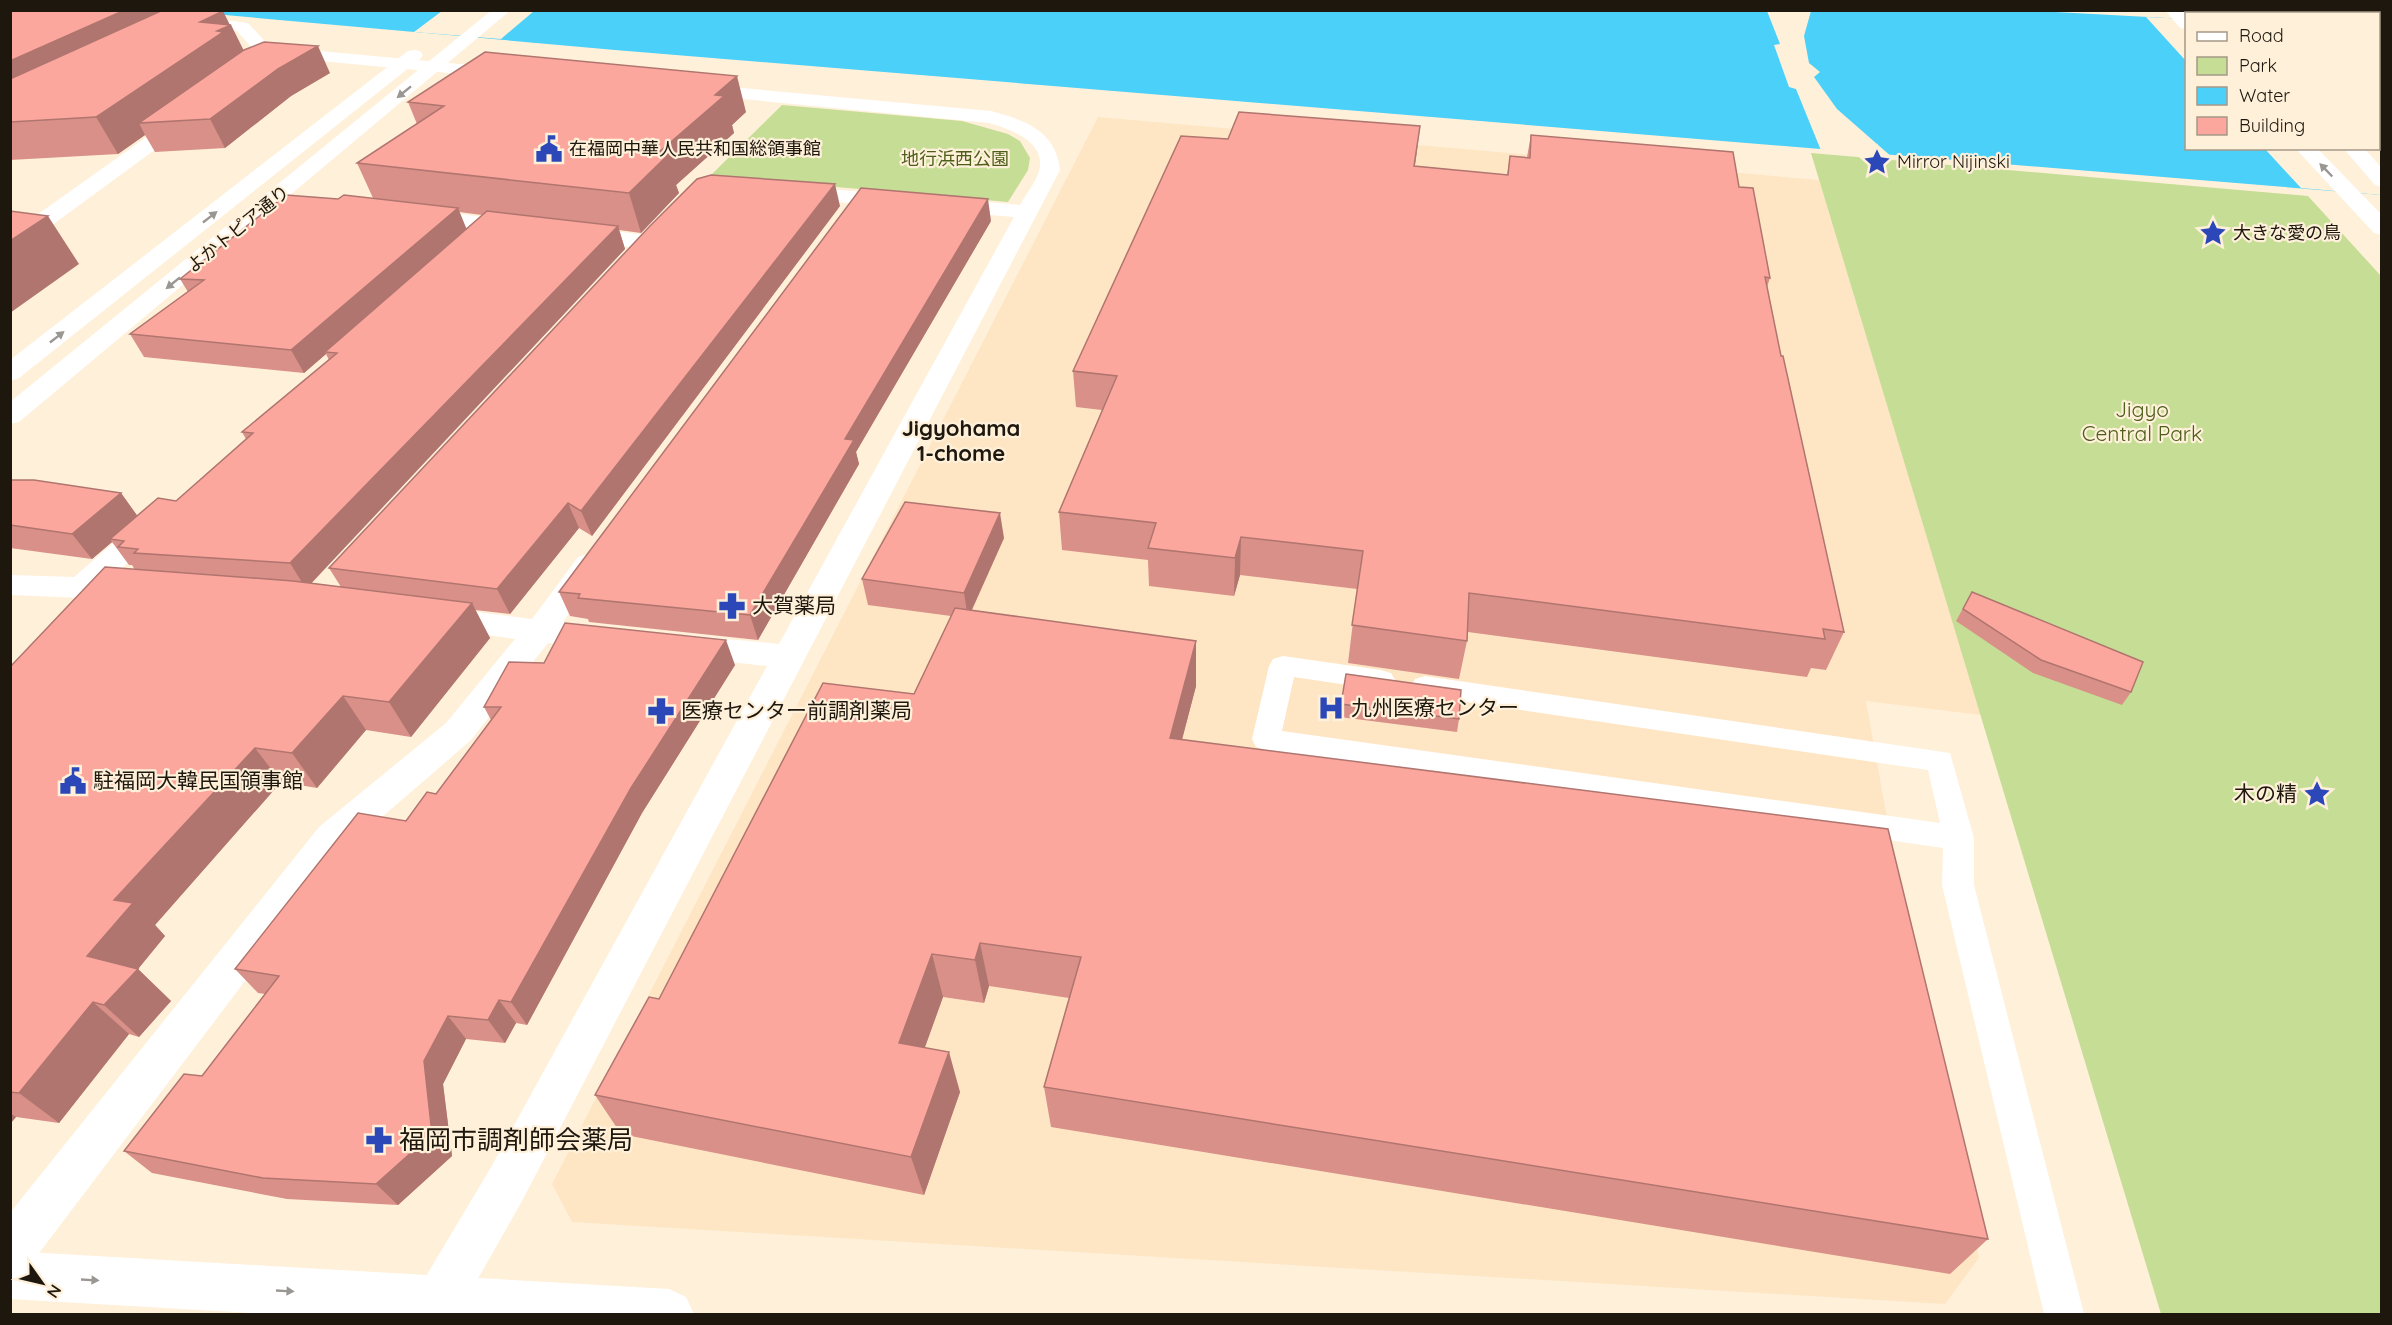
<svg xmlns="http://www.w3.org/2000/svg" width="2392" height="1325" viewBox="0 0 2392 1325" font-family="Quicksand,'Noto Sans JP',sans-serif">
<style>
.built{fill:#fee6c4}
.green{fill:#c6dd96}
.water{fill:#4bd0f9}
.pier{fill:#fff0da}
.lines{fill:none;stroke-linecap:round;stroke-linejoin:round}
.service{fill:#fff;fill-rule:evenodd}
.minor{fill:#fff;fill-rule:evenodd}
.tertiary{fill:#fff;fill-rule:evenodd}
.wall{fill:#d99088;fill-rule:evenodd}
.shaded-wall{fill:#b0756f}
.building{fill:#fca79e;stroke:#b0756f;stroke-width:1.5}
.oneway{fill:#9a9793}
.labels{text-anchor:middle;stroke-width:4.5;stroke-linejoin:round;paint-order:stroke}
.far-poi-label{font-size:18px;fill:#1e170e;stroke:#fff0da;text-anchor:start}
.far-park-label{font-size:18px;fill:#4d5e1b;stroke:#fff0da}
.far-street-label{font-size:18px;fill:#1e170e;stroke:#fff0da}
.park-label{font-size:21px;fill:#4d5e1b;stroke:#fff0da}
.poi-label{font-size:21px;fill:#1e170e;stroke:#fff0da;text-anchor:start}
.neighbourhood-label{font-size:22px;font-weight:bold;fill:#1e170e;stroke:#fff0da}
.near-poi-label{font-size:26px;fill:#1e170e;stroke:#fff0da;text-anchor:start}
</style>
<rect width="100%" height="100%" fill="#fff0da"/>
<path class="built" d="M1098,117L1819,180L1981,715L1866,701L1897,874L1979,1258L1945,1304L572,1222L552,1184Z"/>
<g class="green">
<path d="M782,105L962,121L1008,134L1020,141L1030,158L1028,170L1008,202L710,176Z"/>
<path d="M1811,153L2308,196L2381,276V1314H2161Z"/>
</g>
<path class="water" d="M2016,10L2186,19V148H2378V27L2381,28V195L615,50L180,11Z"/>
<g class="pier">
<path d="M442,11H534L501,39L414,32Z"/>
<path d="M1767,11H1811L1804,36L1809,63L1820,72L1814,77L1837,109L1893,158L1822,153L1796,89L1789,87L1774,45L1780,44Z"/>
<path d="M2146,17L2186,19V61Z"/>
<path d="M2379,128L2381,131V195L2301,188L2265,149L2378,148Z"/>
</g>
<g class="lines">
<path class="service" d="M1283,656L1381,670L1391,673L1395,680L1391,687L1381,690L1294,677L1282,731L1940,823L1928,770L1425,696L1415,693L1411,686L1415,679L1425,676L1950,753L1974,838V885L2084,1314H2044L1942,885L1943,848L1266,750L1256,747L1252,739L1269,666L1273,659Z"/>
<g class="minor">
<path d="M186,15L248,23L278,56L309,50L503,68L512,73L503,78L309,60L274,67L268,66L237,31L180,24L178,20Z"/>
<path d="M698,84L991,111C1025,120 1056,131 1060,170L522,1201L458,1314H421L415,1300L422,1283L490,1169L767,666L685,657L673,654L669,646L673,638L685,635L779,644L1014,217L792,198L784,197L781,192L784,187L792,186L1020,205C1026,194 1036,182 1039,171C1047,142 1010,129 989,123L691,94L689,90L691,86Z"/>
<path d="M186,112L193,114L196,118L193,122L18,250L10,252V234L179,114Z"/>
<path d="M419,209L517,221L525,223L528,228L525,233L517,235L411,221L408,216L411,211Z"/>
<path d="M577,227L647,235L655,237L658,242C648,257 635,277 616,272L612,267L630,247L569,239L566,234L569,229Z"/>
<path d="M154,514L164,516L169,523L164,530L110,579L143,583L148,590L143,597L132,600L10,595V575L74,577L144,516Z"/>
<path d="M589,554L600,557L604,564L563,622L615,630L620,638L615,646L604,649L548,643L470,741L345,849L27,1269L10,1276V1213L319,827L446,723L515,639L427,626L422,618L427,610L438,607L532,619L578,557Z"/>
</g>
<g class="tertiary">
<path d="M492,10H511L19,422L10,424V402Z"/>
<path d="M2165,10H2183L2186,14V29L2180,28Z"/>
<path d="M2210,10H2228L2230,14H2212Z"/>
<path d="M414,50L420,51L423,55L420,59L19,378L10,381V360L408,51Z"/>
<path d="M2295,148H2317L2382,215V235L2374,233Z"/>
<path d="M2343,148H2364L2382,168V187L2375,185Z"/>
<path d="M10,1251L669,1289L686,1297L694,1314H267L10,1299Z"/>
</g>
</g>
<g class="wall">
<path d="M10,10L161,11L231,25L243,50L330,73L291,96L225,148L155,152L145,135L118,154L10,160Z"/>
<path d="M408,102L746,112L732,125L734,133L676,185L679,193L641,233L619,230L625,249L311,583L341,587L329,568L840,206L592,536L579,528L510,614L475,610L490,638L411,737L366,730L317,788L281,782L155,925L165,936L138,969L171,1001L139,1037L129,1034L59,1123L16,1117L10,1124V667L135,570L132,565H129L112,542L92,559L10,548V480L121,493L137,516L176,501L246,439L242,432L329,360L326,354L304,373L144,357L130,334L188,292L180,279L338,199L373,198L357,163L417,124ZM459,212L482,215L466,229Z"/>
<path d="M1531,135L1739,187L1770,278L1767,287L1781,356L1844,632L1826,670L1811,668L1807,677L1468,632L1467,641L1459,679L1348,663L1357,589L1240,575L1234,596L1149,586L1148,560L1062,550L1059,512L1102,410L1076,407L1073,371L1415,166L1507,175L1510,156L1527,157Z"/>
<path d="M991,221L856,452L859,464L758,640L589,622L588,619L570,616L559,592Z"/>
<path d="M1004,538L972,610L1196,686L1182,739L1988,1239L1950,1274L1051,1127L1044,1087L1069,998L989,986L984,1003L943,997L925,1047L960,1092L924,1195L621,1134L595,1095L659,999L914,694L951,616L868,605L862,579Z"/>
<path d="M1972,592L2131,692L2122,705L2033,673L1956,621Z"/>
<path d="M544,663L735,665L642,813L527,1025L516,1023L505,1043L466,1039L443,1084L452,1156L398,1205L287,1199L152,1173L124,1151L202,1076L265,994L258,993L235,969L436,794L491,720L484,707Z"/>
<path d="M1346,674L1459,719L1457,732L1340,717Z"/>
</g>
<g class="shaded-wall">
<path d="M125,10H161L172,32L10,107V61Z"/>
<path d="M223,11L230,25H231L248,59L139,123L145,135L118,154L96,117L200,22Z"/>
<path d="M318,46L330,73L291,96L225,148L210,119L278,69Z"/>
<path d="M737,76L746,112L732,125L734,133L676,185L679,193L641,233L629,193L657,154L715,95Z"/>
<path d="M1420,126L1416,158L1410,199L1414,166Z"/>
<path d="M835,184L840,206L592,536L581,511Z"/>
<path d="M988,199L991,221L856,452L859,464L758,640L750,615L845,439Z"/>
<path d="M458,208L467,230L325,352L326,354L304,373L291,350Z"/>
<path d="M48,216L79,264L10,313V241Z"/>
<path d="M618,226L625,249L306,589L290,563Z"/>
<path d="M121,493L139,518L110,539L112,542L92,559L72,534Z"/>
<path d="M568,503L579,528L510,614L497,589Z"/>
<path d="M1000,513L1004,538L968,618L964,593Z"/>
<path d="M1241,537L1240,575L1234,596L1235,558Z"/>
<path d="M472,603L490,638L411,737L389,702Z"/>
<path d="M726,640L735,665L642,813L527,1025L511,1002L631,788Z"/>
<path d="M1196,641V686L1171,782L1170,738Z"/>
<path d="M343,696L366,730L317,788L292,753Z"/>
<path d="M255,748L281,782L155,925L165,936L138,969L171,1001L139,1037L104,1005L87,956L114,900Z"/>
<path d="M980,943L989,986L984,1003L975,960Z"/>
<path d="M932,954L943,997L912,1083L899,1043Z"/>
<path d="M499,1000L516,1023L505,1043L488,1020Z"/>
<path d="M93,1002L129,1034L59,1123L19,1093Z"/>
<path d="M448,1016L466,1039L443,1084L452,1156L398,1205L376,1184L424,1061Z"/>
<path d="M949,1052L960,1092L924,1195L911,1157Z"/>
<path d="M10,1113L16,1117L10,1124Z"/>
</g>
<g class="building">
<path d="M10,10H125L10,61Z"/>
<path d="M163,10L223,11L200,22L231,25L217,31L223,32L96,117L10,122V79Z"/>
<path d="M264,42L318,46L278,69L210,119L139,123L244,50Z"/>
<path d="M485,52L737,76L715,95L724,96L657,154L668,155L629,193L357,163L444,106L408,102Z"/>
<path d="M1239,112L1420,126L1414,166L1508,175L1510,156L1530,158L1531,135L1733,152L1739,187L1753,188L1770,278L1765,277L1781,356H1783L1844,632L1823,629L1825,639L1469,593L1467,641L1352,625L1363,551L1241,537L1235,558L1148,548L1156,523L1059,512L1117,376L1073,371L1181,136L1228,139Z"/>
<path d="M711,175L835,184L581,511L568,503L497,589L329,568L650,226L697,179Z"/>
<path d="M861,188L988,199L845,439L854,440L750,615L578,598L580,594L559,592Z"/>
<path d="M286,195L338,199L344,195L458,208L291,350L130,334L204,280L180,279Z"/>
<path d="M10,211L48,216L10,241Z"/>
<path d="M487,211L618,226L290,563L134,553L138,549L118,547L124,541L110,539L158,498L176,501L253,433L242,432L337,353L325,352Z"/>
<path d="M10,480H34L121,493L72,534L10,525Z"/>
<path d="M905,502L1000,513L964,593L862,579Z"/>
<path d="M105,567L293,581L472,603L389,702L343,696L292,753L255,748L114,900L133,903L87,956L138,969L104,1005L93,1002L19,1093L10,1092V667Z"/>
<path d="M1972,592L2143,662L2131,692L2041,660L1963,609Z"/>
<path d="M955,608L1196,641L1170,738L1888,829L1988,1239L1044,1087L1081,957L980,943L975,960L932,954L899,1043L949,1052L911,1157L595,1095L649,997L659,999L823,683L914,694Z"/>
<path d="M565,623L726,640L631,788L511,1002L499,1000L488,1020L448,1016L424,1061L432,1134L376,1184L263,1178L124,1151L184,1074L202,1076L279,976L235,969L358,813L406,821L427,792L436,794L501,707H484L509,662L544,663Z"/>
<path d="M1346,674L1461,690L1459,719L1341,704Z"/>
</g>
<defs><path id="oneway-solid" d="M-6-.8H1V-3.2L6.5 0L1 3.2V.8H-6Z" transform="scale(1.5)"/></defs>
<g class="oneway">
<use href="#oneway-solid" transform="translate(404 92) rotate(141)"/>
<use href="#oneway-solid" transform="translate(2326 170) rotate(-134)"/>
<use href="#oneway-solid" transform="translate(210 217) rotate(-38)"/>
<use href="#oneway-solid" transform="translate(173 283) rotate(141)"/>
<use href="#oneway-solid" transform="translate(57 337) rotate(-38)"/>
<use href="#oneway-solid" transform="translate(90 1280) rotate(3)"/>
<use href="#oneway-solid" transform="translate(285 1291) rotate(3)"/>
</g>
<defs>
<symbol id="civic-bare" viewBox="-9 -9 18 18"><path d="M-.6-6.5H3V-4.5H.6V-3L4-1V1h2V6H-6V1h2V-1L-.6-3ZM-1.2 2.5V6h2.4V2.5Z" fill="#2c48b8" stroke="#fff0da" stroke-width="2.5" paint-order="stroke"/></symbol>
<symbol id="sight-bare" viewBox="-9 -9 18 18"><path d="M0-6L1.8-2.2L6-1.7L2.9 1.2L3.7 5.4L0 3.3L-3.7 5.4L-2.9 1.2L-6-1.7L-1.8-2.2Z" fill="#2c48b8" stroke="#fff0da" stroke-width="2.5" paint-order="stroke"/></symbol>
<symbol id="pharmacy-bare" viewBox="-9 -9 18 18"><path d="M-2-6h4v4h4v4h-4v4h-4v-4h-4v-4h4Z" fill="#2c48b8" stroke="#fff0da" stroke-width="2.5" paint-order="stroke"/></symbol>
<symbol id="hospital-bare" viewBox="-9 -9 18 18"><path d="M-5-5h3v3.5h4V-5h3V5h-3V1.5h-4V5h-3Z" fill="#2c48b8" stroke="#fff0da" stroke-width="2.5" paint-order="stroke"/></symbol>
</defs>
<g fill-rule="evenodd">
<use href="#civic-bare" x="530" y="130" width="38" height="38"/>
<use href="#sight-bare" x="1858" y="143" width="38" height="38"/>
<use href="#sight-bare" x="2194" y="214" width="38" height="38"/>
<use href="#pharmacy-bare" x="713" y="587" width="38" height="38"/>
<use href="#hospital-bare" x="1312" y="689" width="38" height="38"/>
<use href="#pharmacy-bare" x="642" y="692" width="38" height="38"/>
<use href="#civic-bare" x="54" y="762" width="38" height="38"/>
<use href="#sight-bare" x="2298" y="775" width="38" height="38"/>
<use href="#pharmacy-bare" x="360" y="1121" width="38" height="38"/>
</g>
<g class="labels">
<g class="far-poi-label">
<text x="569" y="155">在福岡中華人民共和国総領事館</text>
<text x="1897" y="168">Mirror Nijinski</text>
<text x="2233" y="239">大きな愛の鳥</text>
</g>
<g class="far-park-label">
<text x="955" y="165">地行浜西公園</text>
</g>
<g class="far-street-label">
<text transform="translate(238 229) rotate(-39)" y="6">よかトピア通り</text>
</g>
<g class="park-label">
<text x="2142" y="417">Jigyo<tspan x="2142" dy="24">Central Park</tspan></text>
</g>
<g class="poi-label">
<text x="752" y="613">大賀薬局</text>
<text x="1351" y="715">九州医療センター</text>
<text x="681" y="718">医療センター前調剤薬局</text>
<text x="93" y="788">駐福岡大韓民国領事館</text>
<text x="2297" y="801" text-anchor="end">木の精</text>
</g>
<g class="neighbourhood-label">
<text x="961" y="436">Jigyohama<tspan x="961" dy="25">1-chome</tspan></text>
</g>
<g class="near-poi-label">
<text x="399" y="1149">福岡市調剤師会薬局</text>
</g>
</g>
<rect width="2392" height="1325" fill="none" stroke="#1e170e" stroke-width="24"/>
<rect x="2185" y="12" width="195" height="138" fill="#fff0da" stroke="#a59988" stroke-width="1.5"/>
<rect x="2197" y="32" width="30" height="9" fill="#ffffff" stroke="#a59988" stroke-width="1.5"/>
<text x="2239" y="42" font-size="18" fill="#1e170e">Road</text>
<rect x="2197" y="57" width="30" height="18" fill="#c6dd96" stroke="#a59988" stroke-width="1.5"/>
<text x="2239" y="72" font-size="18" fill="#1e170e">Park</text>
<rect x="2197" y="87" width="30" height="18" fill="#4bd0f9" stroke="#a59988" stroke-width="1.5"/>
<text x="2239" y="102" font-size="18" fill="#1e170e">Water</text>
<rect x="2197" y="117" width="30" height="18" fill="#fca79e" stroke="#a59988" stroke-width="1.5"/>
<text x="2239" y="132" font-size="18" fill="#1e170e">Building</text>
<g transform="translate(42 1283) rotate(124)" stroke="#fff0da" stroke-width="4.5" paint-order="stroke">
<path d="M0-4.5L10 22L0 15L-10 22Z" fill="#1e170e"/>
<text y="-9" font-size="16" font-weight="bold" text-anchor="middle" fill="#1e170e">N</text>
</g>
</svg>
